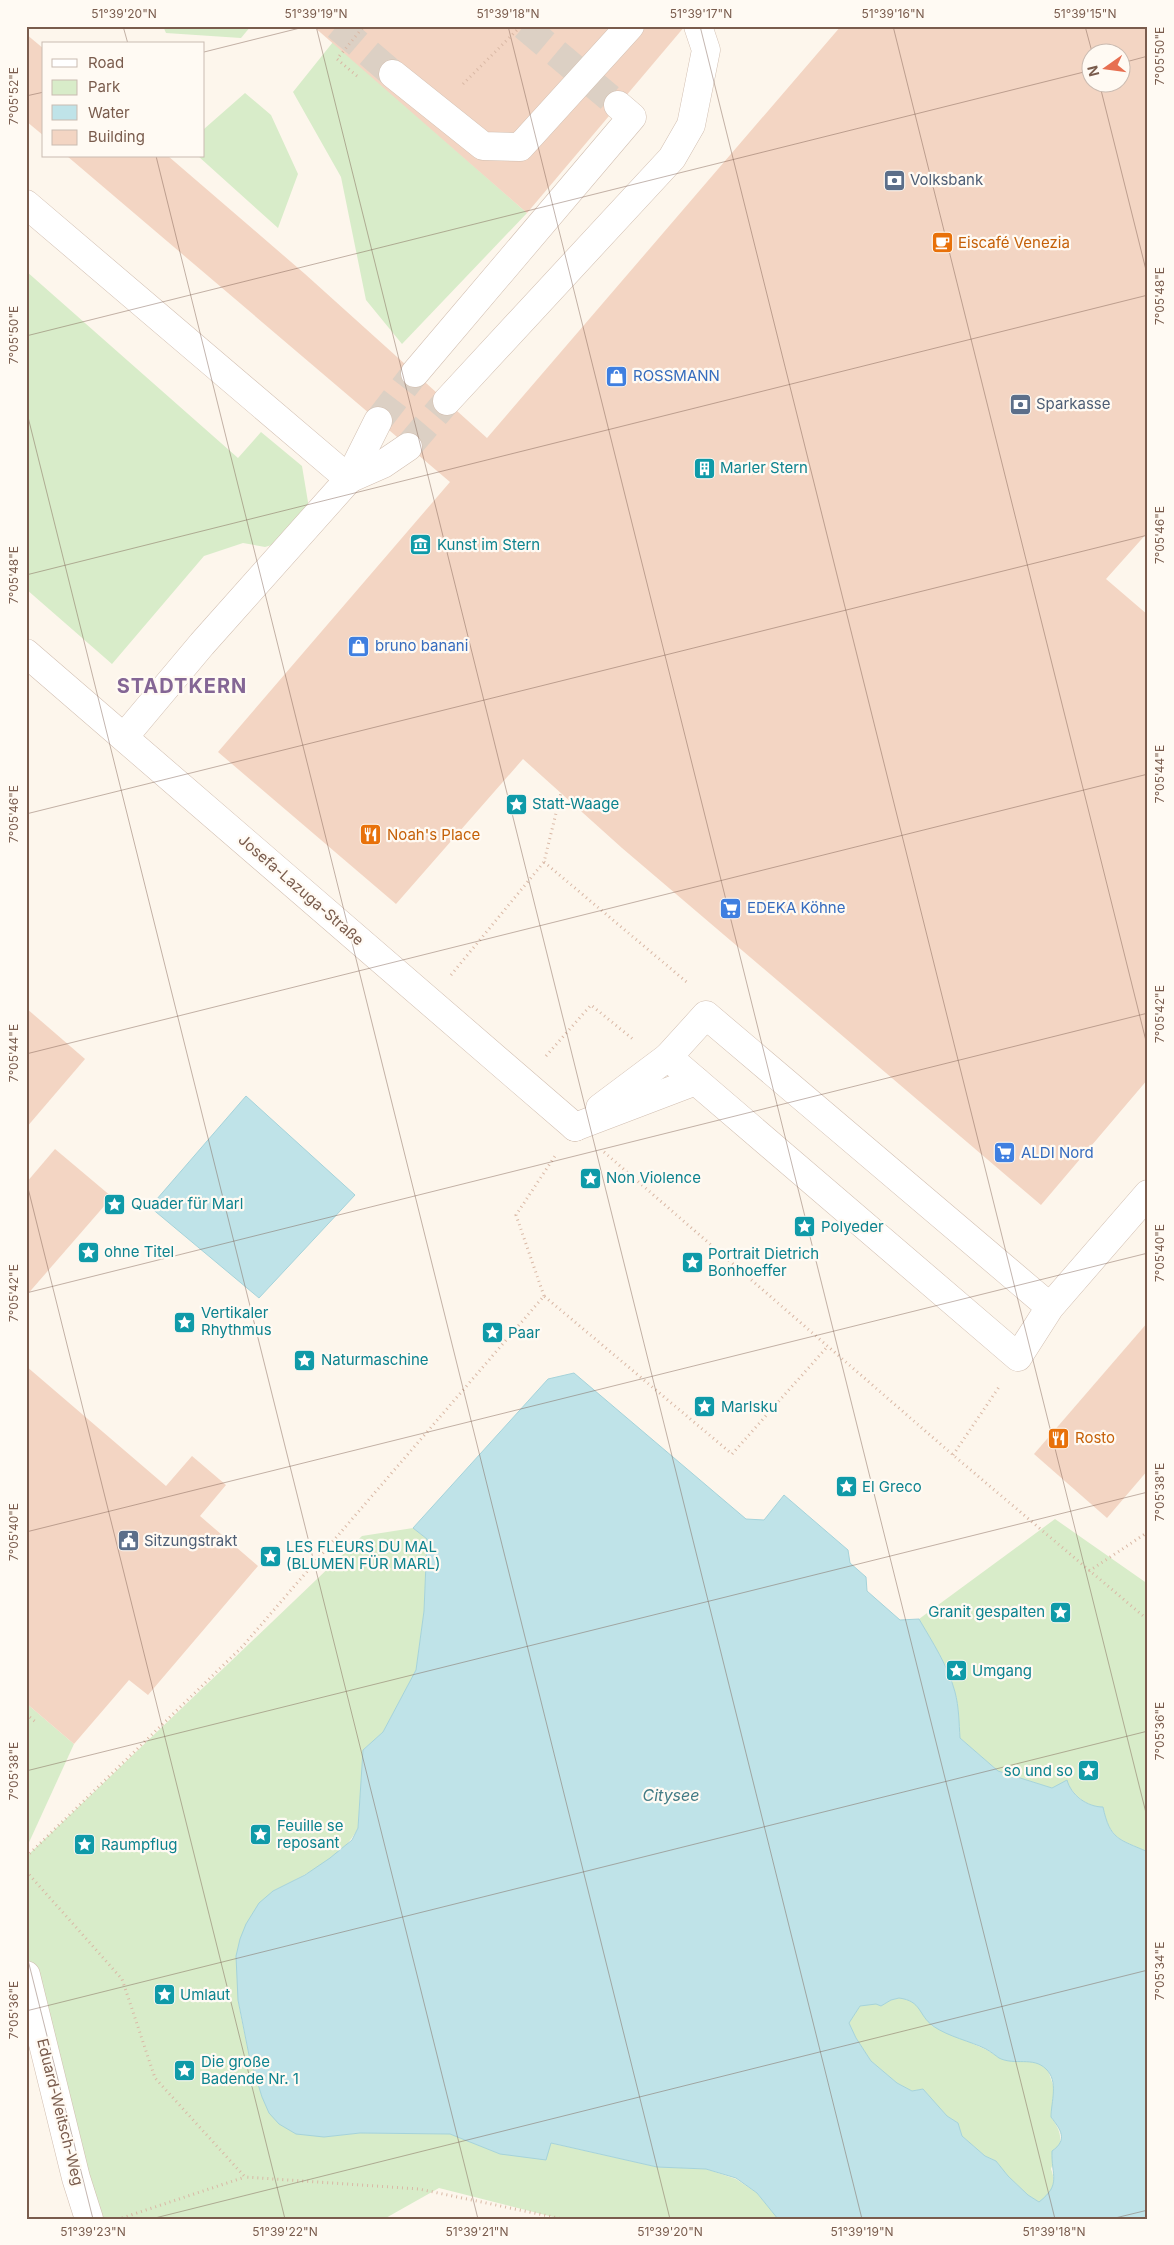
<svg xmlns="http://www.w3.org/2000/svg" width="1174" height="2245" viewBox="0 0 1174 2245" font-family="Inter,sans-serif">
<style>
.green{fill:#d8ecc9}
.water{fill:#bfe3e8;stroke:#a5d3da;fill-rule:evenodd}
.building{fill:#f3d5c3;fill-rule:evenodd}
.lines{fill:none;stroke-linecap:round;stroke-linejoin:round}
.minor-tunnel{stroke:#dcd0c4;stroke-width:28;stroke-dasharray:28 14;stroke-linecap:butt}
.minor-casing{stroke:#d1beb0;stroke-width:29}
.path{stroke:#d9b8a5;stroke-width:3;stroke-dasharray:1 4;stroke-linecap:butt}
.minor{stroke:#fff;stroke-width:28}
.ticks{fill:none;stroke:#7a5c4d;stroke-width:1;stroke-opacity:0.45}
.labels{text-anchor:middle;stroke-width:4.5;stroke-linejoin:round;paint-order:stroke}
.service-label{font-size:15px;fill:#4e5e75;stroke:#fffaf3;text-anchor:start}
.food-label{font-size:15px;fill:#c56008;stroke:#fffaf3;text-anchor:start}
.shop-label{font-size:15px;fill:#366cbe;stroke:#fffaf3;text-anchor:start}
.culture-label{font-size:15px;fill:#0d838f;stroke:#fffaf3;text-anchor:start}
.street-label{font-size:15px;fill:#7a5c4d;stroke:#fffaf3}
.water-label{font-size:16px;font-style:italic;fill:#437c86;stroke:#fffaf3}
.district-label{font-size:20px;font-weight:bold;letter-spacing:1px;fill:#846695;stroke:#fffaf3}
.neatline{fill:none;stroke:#7a5c4d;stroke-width:2}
.ticks-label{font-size:12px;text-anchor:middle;fill:#7a5c4d}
</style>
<rect width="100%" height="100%" fill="#fdf6ec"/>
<g class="green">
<path d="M163,26H251L241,38L166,33Z"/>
<path d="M333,42L527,213L402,344L366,300L341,177L293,92Z"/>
<path d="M245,93L271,115L298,174L278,228L198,156H204V129Z"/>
<path d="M26,271L238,458L261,432L302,466L309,508L293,539L265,547L243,543L204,556L112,664L26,589Z"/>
<path d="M1055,1519L1148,1584V1852C1120,1839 1110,1840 1103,1807C1087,1807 1077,1797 1068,1785L1052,1788L998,1771L960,1738C959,1723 959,1707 955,1692C948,1666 933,1643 919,1619Z"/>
<path d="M413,1528L427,1539L424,1611L416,1670L383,1732L363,1750L358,1828C344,1857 301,1877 273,1891L238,2000L241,2017L249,2055L262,2097L324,2137L360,2133L450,2134L500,2154L550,2143L657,2167L706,2169L736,2179L757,2193L778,2219H561L439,2188L384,2219H89L26,1975V1857L362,1536Z"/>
<path d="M26,1703L74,1744L26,1849Z"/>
<path d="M899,1998L909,2000L917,2005L932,2026L987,2050L1001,2059L1037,2062L1048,2070L1054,2088L1051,2117C1067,2139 1059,2145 1051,2169C1057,2185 1052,2192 1039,2202L1028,2195L1008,2176L996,2161L985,2156L962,2136L958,2123L947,2116L923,2089L912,2091L897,2083L871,2061L856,2038L849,2023L860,2006L876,2003L881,2006L891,2000Z"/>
</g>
<g class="water">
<path d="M246,1096L355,1195L259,1298L150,1207Z"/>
<path d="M574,1373L746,1519L764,1520L784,1495L848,1550L850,1563L866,1577L867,1591L900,1620L919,1619C933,1643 948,1666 955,1692C959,1707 959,1723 960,1738L998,1771L1052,1788L1067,1780C1071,1795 1087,1807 1103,1807C1110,1840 1119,1839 1148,1852V2219H778L757,2193L736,2178L706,2169L657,2167L551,2143L546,2160L500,2154L450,2134L360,2133L324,2137L296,2134L279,2124L269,2113L262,2097L249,2055L238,2000L236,1956L240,1939L246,1924L259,1903L273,1891L305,1875L330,1858L352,1840L358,1828L363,1750L383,1732L416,1670L424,1611L427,1539L413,1528L548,1379ZM899,1998C922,2001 918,2015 933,2026C949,2037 970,2041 986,2049C991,2052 995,2055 999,2058C1015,2066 1033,2056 1046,2069C1059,2081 1051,2102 1051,2117C1061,2130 1068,2140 1052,2151C1051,2176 1062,2184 1039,2202L1028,2195L1008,2176L996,2161L985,2156L962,2136L958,2123L947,2116L923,2089L912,2091L897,2083L871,2061L856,2038L849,2023L860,2006L876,2004L881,2006L891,2000Z"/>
</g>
<g class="building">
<path d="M313,26H685L527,213Z"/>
<path d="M841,26H1148V532L1106,579L1148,615V1079L1041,1205L622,848L523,759L396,904L218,752L450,482L67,156H168L305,274L487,438ZM1092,52H1122V82H1092Z"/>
<path d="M26,34L44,49V136L26,121Z"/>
<path d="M26,1008L85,1059L26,1128Z"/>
<path d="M55,1149L112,1197L26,1296V1183Z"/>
<path d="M1148,1322V1470L1107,1518L1034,1454Z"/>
<path d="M26,1366L166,1486L192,1456L226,1485L200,1516L258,1566L148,1695L129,1680L74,1744L26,1703Z"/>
</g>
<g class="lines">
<g class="minor-tunnel">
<path d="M337,26L393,74"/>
<path d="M524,26L618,105"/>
<path d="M378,421L415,373"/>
<path d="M408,447L447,401"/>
</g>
<defs>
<g id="minor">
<path d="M393,74L483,146L520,147L630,26"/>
<path d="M26,204L349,479"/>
<path d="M415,373L632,117L618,105"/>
<path d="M447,401L672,158L691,125L706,50L698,26"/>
<path d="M349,479L383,464L408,447"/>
<path d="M26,653L575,1127"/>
<path d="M124,737L202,644L349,479L378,421"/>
<path d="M600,1108L668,1057"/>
<path d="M575,1127L696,1081"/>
<path d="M1050,1307L706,1015L668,1057L1018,1357L1050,1307L1148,1194"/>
<path d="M26,1975L76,2178L89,2219"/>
</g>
</defs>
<use href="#minor" class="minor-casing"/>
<g class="path">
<path d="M357,76L337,59L364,26"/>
<path d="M463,84L521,26"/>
<path d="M544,862L689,984"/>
<path d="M451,975L544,862L561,793"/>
<path d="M546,1056L591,1005L634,1040"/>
<path d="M604,1152L953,1455L1148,1620"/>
<path d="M544,1296L516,1215L555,1156"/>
<path d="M953,1455L999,1387"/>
<path d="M1089,1571L1148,1532"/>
<path d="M26,1714L37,1723"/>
<path d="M26,1857L242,1647L544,1296L732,1454L827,1347"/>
<path d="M26,1871L122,1979L155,2078L245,2177L419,2189L563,2219"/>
<path d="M122,2218L245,2177"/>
</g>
<use href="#minor" class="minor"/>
</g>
<path class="ticks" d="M123,26L128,44M316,26L862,2219M508,26L1055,2219M700,26L1148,1821M893,26L1148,1049M1085,26L1092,52M204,52L308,26M1122,63L1148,56M1099,82L1148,278M26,96L44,92M156,156L670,2219M26,336L1092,70M26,409L478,2219M26,575L1148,295M26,814L1148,535M26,1054L1148,774M26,1180L285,2219M26,1293L1148,1013M26,1532L1148,1253M26,1771L1148,1492M26,1952L93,2219M26,2011L1148,1731M151,2219L1148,1970M1111,2219L1148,2210"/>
<defs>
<symbol id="bank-square" viewBox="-11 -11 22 22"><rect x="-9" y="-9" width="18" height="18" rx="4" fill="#5c6f8a" stroke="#fffaf3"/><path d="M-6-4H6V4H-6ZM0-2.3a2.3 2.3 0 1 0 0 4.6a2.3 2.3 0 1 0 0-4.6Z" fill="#fff"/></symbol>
<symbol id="cafe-square" viewBox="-11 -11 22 22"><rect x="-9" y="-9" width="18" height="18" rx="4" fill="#e8710a" stroke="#fffaf3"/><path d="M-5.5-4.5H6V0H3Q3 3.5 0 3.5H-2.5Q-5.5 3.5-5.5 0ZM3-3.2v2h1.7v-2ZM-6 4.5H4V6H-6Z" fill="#fff"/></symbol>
<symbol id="shop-square" viewBox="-11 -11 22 22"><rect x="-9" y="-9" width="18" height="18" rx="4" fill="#3f7fe0" stroke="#fffaf3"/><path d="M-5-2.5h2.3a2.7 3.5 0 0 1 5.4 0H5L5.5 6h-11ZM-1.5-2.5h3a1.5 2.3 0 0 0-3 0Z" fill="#fff"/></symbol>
<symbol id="building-square" viewBox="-11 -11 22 22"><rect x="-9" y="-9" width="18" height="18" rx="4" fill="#0f9aa8" stroke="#fffaf3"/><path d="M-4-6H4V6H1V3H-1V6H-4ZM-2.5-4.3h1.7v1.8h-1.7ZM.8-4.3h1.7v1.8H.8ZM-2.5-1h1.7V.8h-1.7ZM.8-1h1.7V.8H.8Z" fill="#fff"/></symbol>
<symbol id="museum-square" viewBox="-11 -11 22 22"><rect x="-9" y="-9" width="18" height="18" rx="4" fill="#0f9aa8" stroke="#fffaf3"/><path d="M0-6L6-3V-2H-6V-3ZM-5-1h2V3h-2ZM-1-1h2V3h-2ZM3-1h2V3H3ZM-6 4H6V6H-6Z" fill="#fff"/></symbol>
<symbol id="sight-square" viewBox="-11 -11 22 22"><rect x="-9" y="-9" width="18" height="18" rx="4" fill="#0f9aa8" stroke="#fffaf3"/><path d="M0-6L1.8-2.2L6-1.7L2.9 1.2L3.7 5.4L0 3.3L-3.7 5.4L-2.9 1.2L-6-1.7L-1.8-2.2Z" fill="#fff"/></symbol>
<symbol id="restaurant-square" viewBox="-11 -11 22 22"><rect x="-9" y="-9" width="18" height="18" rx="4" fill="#e8710a" stroke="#fffaf3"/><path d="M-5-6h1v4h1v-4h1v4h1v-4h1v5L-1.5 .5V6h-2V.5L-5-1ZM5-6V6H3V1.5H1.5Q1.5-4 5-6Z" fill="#fff"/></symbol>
<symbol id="supermarket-square" viewBox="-11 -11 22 22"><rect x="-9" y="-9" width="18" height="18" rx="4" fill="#3f7fe0" stroke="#fffaf3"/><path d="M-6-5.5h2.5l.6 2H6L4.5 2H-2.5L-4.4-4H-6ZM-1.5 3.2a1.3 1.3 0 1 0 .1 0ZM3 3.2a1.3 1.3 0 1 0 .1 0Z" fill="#fff"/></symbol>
<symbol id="civic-square" viewBox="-11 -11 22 22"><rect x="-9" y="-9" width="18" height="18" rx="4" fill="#5c6f8a" stroke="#fffaf3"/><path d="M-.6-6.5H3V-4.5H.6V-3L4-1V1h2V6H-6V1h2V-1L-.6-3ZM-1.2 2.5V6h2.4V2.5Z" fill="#fff"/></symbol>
</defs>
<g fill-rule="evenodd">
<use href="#bank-square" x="882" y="168" width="25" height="25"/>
<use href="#cafe-square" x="930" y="230" width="25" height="25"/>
<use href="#shop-square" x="604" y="364" width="25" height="25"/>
<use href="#bank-square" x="1008" y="392" width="25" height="25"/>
<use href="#building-square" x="692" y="456" width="25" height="25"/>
<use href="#museum-square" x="408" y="532" width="25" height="25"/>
<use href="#shop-square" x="346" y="634" width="25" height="25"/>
<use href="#sight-square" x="504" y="792" width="25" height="25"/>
<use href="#restaurant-square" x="358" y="822" width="25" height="25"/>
<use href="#supermarket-square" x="718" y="896" width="25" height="25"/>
<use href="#supermarket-square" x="992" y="1140" width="25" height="25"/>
<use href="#sight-square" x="578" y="1166" width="25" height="25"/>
<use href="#sight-square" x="102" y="1192" width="25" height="25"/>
<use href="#sight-square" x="792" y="1214" width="25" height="25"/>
<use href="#sight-square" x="76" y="1240" width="25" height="25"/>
<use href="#sight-square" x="680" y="1250" width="25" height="25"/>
<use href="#sight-square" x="172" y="1310" width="25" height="25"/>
<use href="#sight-square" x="480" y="1320" width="25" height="25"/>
<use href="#sight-square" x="292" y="1348" width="25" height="25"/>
<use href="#sight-square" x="692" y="1394" width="25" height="25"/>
<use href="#restaurant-square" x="1046" y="1426" width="25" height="25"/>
<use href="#sight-square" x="834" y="1474" width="25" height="25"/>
<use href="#civic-square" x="116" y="1528" width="25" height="25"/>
<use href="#sight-square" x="258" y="1544" width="25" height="25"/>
<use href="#sight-square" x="1048" y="1600" width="25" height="25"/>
<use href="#sight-square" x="944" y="1658" width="25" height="25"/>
<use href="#sight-square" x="1076" y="1758" width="25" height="25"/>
<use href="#sight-square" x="248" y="1822" width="25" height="25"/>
<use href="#sight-square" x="72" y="1832" width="25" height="25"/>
<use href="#sight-square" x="152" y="1982" width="25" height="25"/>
<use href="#sight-square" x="172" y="2058" width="25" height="25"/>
</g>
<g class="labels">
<g class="service-label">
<text x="910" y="185">Volksbank</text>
<text x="1036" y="409">Sparkasse</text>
<text x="144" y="1546">Sitzungstrakt</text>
</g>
<g class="food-label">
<text x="958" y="248">Eiscafé Venezia</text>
<text x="387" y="840">Noah's Place</text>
<text x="1075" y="1443">Rosto</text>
</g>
<g class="shop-label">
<text x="633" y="381">ROSSMANN</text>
<text x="375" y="651">bruno banani</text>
<text x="747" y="913">EDEKA Köhne</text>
<text x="1021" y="1158">ALDI Nord</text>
</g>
<g class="culture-label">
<text x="720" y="473">Marler Stern</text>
<text x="437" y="550">Kunst im Stern</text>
<text x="532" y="809">Statt-Waage</text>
<text x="606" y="1183">Non Violence</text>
<text x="131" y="1209">Quader für Marl</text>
<text x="821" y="1232">Polyeder</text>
<text x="104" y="1257">ohne Titel</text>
<text x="708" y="1259">Portrait Dietrich<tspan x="708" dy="17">Bonhoeffer</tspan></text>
<text x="201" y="1318">Vertikaler<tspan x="201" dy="17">Rhythmus</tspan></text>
<text x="508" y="1338">Paar</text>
<text x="321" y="1365">Naturmaschine</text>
<text x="721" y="1412">Marlsku</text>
<text x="862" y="1492">El Greco</text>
<text x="286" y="1552">LES FLEURS DU MAL<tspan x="286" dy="17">(BLUMEN FÜR MARL)</tspan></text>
<text x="1045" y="1617" text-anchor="end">Granit gespalten</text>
<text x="972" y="1676">Umgang</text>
<text x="1073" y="1776" text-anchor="end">so und so</text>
<text x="277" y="1831">Feuille se<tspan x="277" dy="17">reposant</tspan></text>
<text x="101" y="1850">Raumpflug</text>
<text x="180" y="2000">Umlaut</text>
<text x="201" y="2067">Die große<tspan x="201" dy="17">Badende Nr. 1</tspan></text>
</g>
<g class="street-label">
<text transform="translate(301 890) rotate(41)" y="5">Josefa-Lazuga-Straße</text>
<text transform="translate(60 2112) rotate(76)" y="5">Eduard-Weitsch-Weg</text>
</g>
<g class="water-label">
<text x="671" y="1801">Citysee</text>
</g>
<g class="district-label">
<text x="182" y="693">STADTKERN</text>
</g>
</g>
<rect width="1174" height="2245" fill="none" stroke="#fffaf3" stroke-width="55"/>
<rect x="42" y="42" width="162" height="115" fill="#fffaf3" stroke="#cabbb1"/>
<rect x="52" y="59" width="25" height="8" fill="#ffffff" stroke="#cabbb1"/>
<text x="88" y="68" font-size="15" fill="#7a5c4d">Road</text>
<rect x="52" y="80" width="25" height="15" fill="#d8ecc9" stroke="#cabbb1"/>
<text x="88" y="92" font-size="15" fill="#7a5c4d">Park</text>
<rect x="52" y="105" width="25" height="15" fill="#bfe3e8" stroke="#cabbb1"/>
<text x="88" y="118" font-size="15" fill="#7a5c4d">Water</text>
<rect x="52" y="130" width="25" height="15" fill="#f3d5c3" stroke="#cabbb1"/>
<text x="88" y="142" font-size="15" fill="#7a5c4d">Building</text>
<g transform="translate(1106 68) rotate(256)"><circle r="24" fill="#fffaf3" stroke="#cabbb1"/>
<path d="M0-4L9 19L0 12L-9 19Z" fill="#e76f51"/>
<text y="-8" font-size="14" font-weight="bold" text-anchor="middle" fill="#7a5c4d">N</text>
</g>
<rect x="28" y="28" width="1118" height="2190" class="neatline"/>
<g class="ticks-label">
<text x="124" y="18">51°39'20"N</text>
<text x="316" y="18">51°39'19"N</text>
<text x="508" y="18">51°39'18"N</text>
<text x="701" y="18">51°39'17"N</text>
<text x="893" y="18">51°39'16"N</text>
<text x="1085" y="18">51°39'15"N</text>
<text transform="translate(1160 56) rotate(-90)" y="4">7°05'50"E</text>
<text transform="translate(14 96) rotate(-90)" y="4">7°05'52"E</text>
<text transform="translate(1160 296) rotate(-90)" y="4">7°05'48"E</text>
<text transform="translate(14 335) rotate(-90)" y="4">7°05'50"E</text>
<text transform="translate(1160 535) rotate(-90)" y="4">7°05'46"E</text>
<text transform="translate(14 575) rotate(-90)" y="4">7°05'48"E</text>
<text transform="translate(1160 774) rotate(-90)" y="4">7°05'44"E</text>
<text transform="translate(14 814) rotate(-90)" y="4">7°05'46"E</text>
<text transform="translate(1160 1014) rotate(-90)" y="4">7°05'42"E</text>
<text transform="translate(14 1053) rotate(-90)" y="4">7°05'44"E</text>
<text transform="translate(1160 1253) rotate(-90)" y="4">7°05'40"E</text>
<text transform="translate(14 1293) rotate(-90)" y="4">7°05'42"E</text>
<text transform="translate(1160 1492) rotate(-90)" y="4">7°05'38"E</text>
<text transform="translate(14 1532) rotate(-90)" y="4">7°05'40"E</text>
<text transform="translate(1160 1731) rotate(-90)" y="4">7°05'36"E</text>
<text transform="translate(14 1771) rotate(-90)" y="4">7°05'38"E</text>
<text transform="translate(1160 1971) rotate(-90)" y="4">7°05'34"E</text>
<text transform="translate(14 2010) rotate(-90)" y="4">7°05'36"E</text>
<text x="93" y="2236">51°39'23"N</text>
<text x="285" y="2236">51°39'22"N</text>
<text x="477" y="2236">51°39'21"N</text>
<text x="670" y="2236">51°39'20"N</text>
<text x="862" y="2236">51°39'19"N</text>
<text x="1054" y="2236">51°39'18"N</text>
</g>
</svg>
